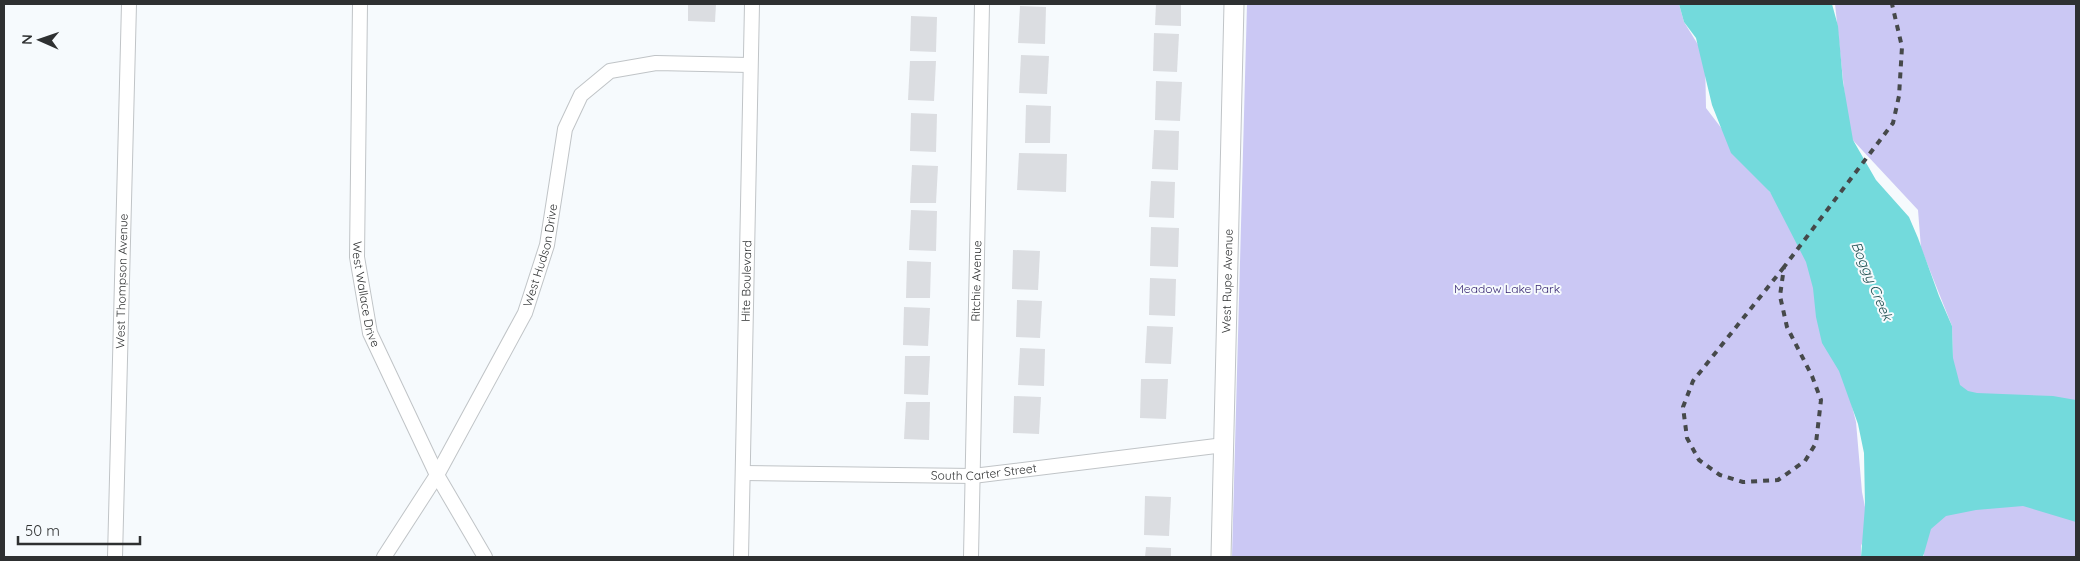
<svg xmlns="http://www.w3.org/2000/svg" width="2080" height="561" viewBox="0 0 2080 561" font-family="Quicksand,sans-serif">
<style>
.green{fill:#cbc8f4}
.water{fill:#73dadc}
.building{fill:#dbdde1}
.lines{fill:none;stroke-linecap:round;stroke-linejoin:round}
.street-casing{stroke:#c0c4c7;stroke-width:16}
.secondary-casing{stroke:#c0c4c7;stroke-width:21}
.street{stroke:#fff;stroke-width:14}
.secondary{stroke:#fff;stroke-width:19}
.rail{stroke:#46494a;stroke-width:4;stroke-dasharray:6 6;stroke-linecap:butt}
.labels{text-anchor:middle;stroke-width:4;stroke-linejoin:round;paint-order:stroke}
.street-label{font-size:12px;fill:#2e3031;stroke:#f6fafd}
.park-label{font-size:12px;fill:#342370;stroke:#f6fafd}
.water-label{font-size:14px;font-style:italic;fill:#255354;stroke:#f6fafd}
</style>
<rect width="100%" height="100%" fill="#f6fafd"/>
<g class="green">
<path d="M1247,4H1679L1684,22L1705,56L1706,108L1796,226L1836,342L1856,422L1862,492L1869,527L1861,546V557H1232Z"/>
<path d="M1835,4H2076V557H1924V524L1956,383L1953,367L1952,326L1921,248L1918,210L1849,136Z"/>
</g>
<path class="water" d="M1679,4H1832L1838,26L1843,82L1853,140L1876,180L1909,217L1918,238L1939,296L1952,326L1953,358L1960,385L1968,391L1977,393L2053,396L2076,400V522L2023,506L1976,510L1946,516L1931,529L1923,557H1861L1865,506L1864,453L1858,424L1839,371L1822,343L1816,317L1813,288L1806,262L1770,192L1731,153L1712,105L1696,38L1684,22Z"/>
<g class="building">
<path d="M688,4H716L715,22L688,21Z"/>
<path d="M1156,4H1181V26L1155,25Z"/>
<path d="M1020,6L1046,7L1045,44L1018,43Z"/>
<path d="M911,16L937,17L936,52L910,51Z"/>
<path d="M1154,33L1179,34L1177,72L1153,71Z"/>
<path d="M1021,55L1049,56L1047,94L1019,93Z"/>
<path d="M910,61H936L934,101L908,100Z"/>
<path d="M1156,81L1182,82L1180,121L1155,120Z"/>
<path d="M1026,105L1051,106L1050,143H1025Z"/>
<path d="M911,113L937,114L936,152L910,151Z"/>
<path d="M1154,130L1179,131L1178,170L1152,169Z"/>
<path d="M1019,153L1067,154L1066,192L1017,190Z"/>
<path d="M912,165L938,166L936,203H910Z"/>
<path d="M1151,181L1175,182L1174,218L1149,217Z"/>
<path d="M911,210L937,211L936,251L909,250Z"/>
<path d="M1151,227L1179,228L1178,267L1150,266Z"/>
<path d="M1013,250L1040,251L1038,290L1012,289Z"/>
<path d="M907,261L931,262L930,298H906Z"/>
<path d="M1150,278L1176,279L1175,316L1149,315Z"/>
<path d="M1017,300L1042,301L1040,338L1016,337Z"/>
<path d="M904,307L930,308L928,346L903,345Z"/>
<path d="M1147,326L1173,327L1171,364L1145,363Z"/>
<path d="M1020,348L1045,349L1044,386L1018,385Z"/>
<path d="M905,356H930L928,395L904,394Z"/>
<path d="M1141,379H1168L1166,419L1140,418Z"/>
<path d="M1014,396L1041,397L1039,434L1013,433Z"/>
<path d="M906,402H930L929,440L904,439Z"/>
<path d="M1145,496L1171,497L1169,536L1144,535Z"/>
<path d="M1146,547L1171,548V557H1145Z"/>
</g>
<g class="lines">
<defs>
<g id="street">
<path id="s1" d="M360,4L357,257L370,333L437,475L485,557"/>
<path id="s2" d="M743,473L973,476L1224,445"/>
<path id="s3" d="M115,557L129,4"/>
<path id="s4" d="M384,557L437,475L525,313L547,245L565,129L581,95L610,71L656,63L749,65"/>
<path id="s5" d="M741,557L752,4"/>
<path id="s6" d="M971,557L982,4"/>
</g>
<g id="secondary">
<path id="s7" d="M1221,557L1234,4"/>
</g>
</defs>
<use href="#street" class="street-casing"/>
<use href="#secondary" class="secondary-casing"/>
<use href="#street" class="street"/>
<use href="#secondary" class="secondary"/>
<path class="rail" d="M1784,267L1693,381L1683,407L1687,438L1699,460L1720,475L1743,482L1778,480L1805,461L1816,443L1821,400L1812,376L1787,327L1780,296L1784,267L1893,123L1899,96L1902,47L1892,4"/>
</g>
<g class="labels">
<g class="street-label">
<text dy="4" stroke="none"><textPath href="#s4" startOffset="342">West Hudson Drive</textPath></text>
<text dy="4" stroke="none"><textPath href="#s3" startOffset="276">West Thompson Avenue</textPath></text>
<text dy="4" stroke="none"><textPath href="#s5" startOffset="276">Hite Boulevard</textPath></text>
<text dy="4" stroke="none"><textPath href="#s6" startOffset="276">Ritchie Avenue</textPath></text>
<text dy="4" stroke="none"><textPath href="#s7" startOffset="276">West Rupe Avenue</textPath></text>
<text dy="4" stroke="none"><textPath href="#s1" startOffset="291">West Wallace Drive</textPath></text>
<text dy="4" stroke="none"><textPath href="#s2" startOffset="241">South Carter Street</textPath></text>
</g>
<g class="park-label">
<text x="1507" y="293">Meadow Lake Park</text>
</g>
<g class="water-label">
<text transform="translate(1872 281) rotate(67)" y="5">Boggy Creek</text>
</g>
</g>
<rect width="2080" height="561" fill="none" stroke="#2e3031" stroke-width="10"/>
<g transform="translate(40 40) rotate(272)" stroke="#f6fafd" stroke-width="4" paint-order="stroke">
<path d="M0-4L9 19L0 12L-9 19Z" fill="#2e3031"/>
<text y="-8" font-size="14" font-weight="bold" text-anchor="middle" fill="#2e3031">N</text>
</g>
<path d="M18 536v8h122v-8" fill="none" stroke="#2e3031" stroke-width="2.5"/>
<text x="25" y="536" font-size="15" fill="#2e3031" stroke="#f6fafd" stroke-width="4" paint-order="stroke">50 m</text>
</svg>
